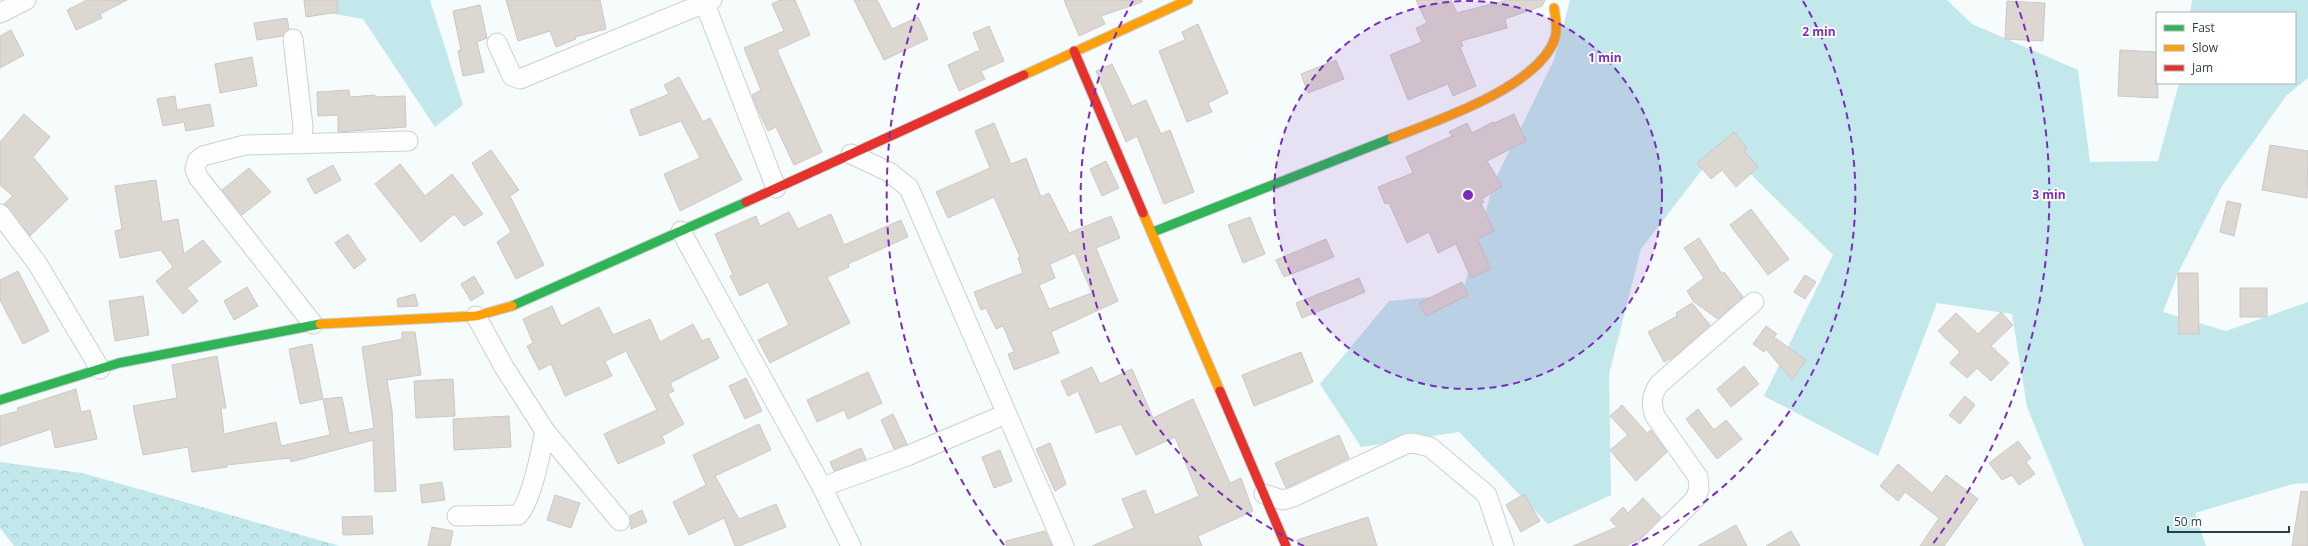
<svg xmlns="http://www.w3.org/2000/svg" width="2308" height="546" viewBox="0 0 2308 546" font-family="'Open Sans',sans-serif">
<style>
.green{fill:#c3e8eb}
.forest{fill:url(#forest-crowns)}
.building{fill:#dcd7d0;stroke:#ccc9c5;fill-rule:evenodd}
.lines{fill:none;stroke-linecap:round;stroke-linejoin:round}
.street-casing{stroke:#c7d2d3;stroke-width:21}
.fast-casing{stroke:#c7d2d3;stroke-width:11}
.slow-casing{stroke:#c7d2d3;stroke-width:11}
.jam-casing{stroke:#c7d2d3;stroke-width:11}
.street{stroke:#fefeff;stroke-width:19}
.fast{stroke:#30b455;stroke-width:9}
.slow{stroke:#ff9f0a;stroke-width:9}
.jam{stroke:#e5322d;stroke-width:9}
.ring{fill:none;stroke:#7b2cbf;stroke-width:2;stroke-dasharray:7 5}
.centre{fill:#7b2cbf;stroke:#fff;stroke-width:2}
.ring-label{font-size:12px;text-anchor:middle;font-weight:bold;fill:#7b2cbf;stroke:#fff;stroke-width:3.5;stroke-linejoin:round;paint-order:stroke}
</style>
<defs>
<pattern id="forest-crowns" width="20" height="18" patternUnits="userSpaceOnUse"><rect width="20" height="18" fill="#c3e8eb"/><path d="M2 6a3 3 0 1 1 6 0M12 15a3 3 0 1 1 6 0" fill="none" stroke="#a8c8cb"/></pattern>
</defs>
<rect width="100%" height="100%" fill="#f6fbfc"/>
<g class="green">
<path d="M305,0H430L463,105L435,127L363,19L313,10Z"/>
<path d="M1570,0H1947L1972,24L2078,70L2090,162L2158,161L2179,83H2295V13H2190L2192,0H2308V78L2286,96L2222,186L2178,273L2163,312L2226,331L2308,302V483L2293,484L2195,513L2206,546H2084L2027,407L2012,314L1937,303L1878,456L1764,396L1833,255L1721,145L1641,249L1609,374L1611,495L1548,524L1459,432L1361,447L1320,384L1389,301L1462,294L1494,182L1554,60Z"/>
</g>
<path class="forest" d="M0,462L82,473L340,546H14L0,528Z"/>
<g class="building">
<path d="M87,0H127L100,14L102,18L76,30L67,10Z"/>
<path d="M304,0H337L338,12L306,17Z"/>
<path d="M506,0H600L606,29L575,37L576,39L556,47L550,31L518,41Z"/>
<path d="M780,0H795L810,35L777,50L822,152L794,165L776,127L768,131L757,108L752,95L761,90L744,48L784,31L772,4Z"/>
<path d="M854,0H877L892,29L918,17L928,39L884,60Z"/>
<path d="M1064,0H1142V2L1101,16L1105,24L1079,36Z"/>
<path d="M1416,0H1451L1457,13L1507,0H1545L1542,6L1505,19L1507,28L1461,41L1463,46L1460,47L1476,86L1453,96L1448,84L1408,100L1390,55L1422,42L1416,28L1427,23Z"/>
<path d="M2007,1L2045,3L2043,41L2005,39Z"/>
<path d="M480,5L487,38L477,42L484,72L463,76L458,51L461,50L453,11Z"/>
<path d="M287,18L289,29L283,36L257,40L254,23Z"/>
<path d="M1198,24L1228,93L1208,103L1212,112L1187,122L1159,51L1185,40L1182,32Z"/>
<path d="M989,26L1004,61L981,71L985,79L959,91L948,65L980,50L973,33Z"/>
<path d="M11,30L24,55L0,68V36Z"/>
<path d="M2120,50L2157,52L2158,98L2118,96Z"/>
<path d="M252,57L257,86L220,93L215,64Z"/>
<path d="M1336,60L1344,79L1308,93L1301,74Z"/>
<path d="M1112,64L1132,106L1146,100L1161,134L1170,130L1194,192L1164,204L1137,136L1126,142L1096,71Z"/>
<path d="M679,77L703,122L710,118L742,180L680,211L664,174L700,158L681,121L640,136L630,110L669,94L664,85Z"/>
<path d="M349,90L350,97L375,95V97L405,96L406,127L338,132V115L318,116L317,92Z"/>
<path d="M175,96L177,110L210,104L214,126L186,131L184,122L163,126L157,99Z"/>
<path d="M24,114L50,137L33,157L68,199L30,236L4,204L13,196L0,185V142Z"/>
<path d="M1514,114L1526,141L1487,161L1502,186L1482,199L1484,202L1481,203L1494,231L1477,239L1491,269L1471,278L1456,244L1438,253L1429,232L1407,243L1389,203L1385,204L1378,187L1413,173L1406,157L1452,136L1449,132L1467,123L1472,133L1493,122L1494,123Z"/>
<path d="M994,123L1011,164L1026,158L1041,197L1049,193L1069,233L1111,216L1120,238L1096,248L1118,301L1051,332L1059,353L1014,370L1008,354L1014,352L1003,326L996,329L986,308L981,310L974,292L1023,273L1018,258L1020,257L994,197L948,218L936,192L990,168L975,131ZM1075,253L1092,293L1049,309L1039,285L1055,278L1050,264Z"/>
<path d="M1734,132L1747,149L1744,151L1758,167L1736,187L1722,170L1711,179L1697,163Z"/>
<path d="M2270,145L2308,151L2307,198L2262,190Z"/>
<path d="M491,150L519,190L510,196L544,265L516,279L497,242L511,232L472,163Z"/>
<path d="M1106,161L1119,188L1102,196L1090,169Z"/>
<path d="M400,164L425,196L452,174L483,214L464,226L454,214L421,242L375,184Z"/>
<path d="M333,165L341,180L315,194L307,179Z"/>
<path d="M249,168L271,192L242,215L222,190Z"/>
<path d="M156,180L162,222L178,219L184,254L203,240L221,262L187,288L198,301L183,314L156,281L173,267L161,250L120,258L115,231L122,229L115,186Z"/>
<path d="M2227,201L2241,204L2234,236L2220,232Z"/>
<path d="M1751,209L1789,259L1768,275L1730,225Z"/>
<path d="M789,212L798,229L831,214L844,245L901,220L908,237L848,264L849,267L827,277L850,323L770,363L758,340L789,325L768,282L740,296L730,276L733,275L715,234L756,216L760,226Z"/>
<path d="M1250,217L1265,254L1243,263L1228,225Z"/>
<path d="M348,234L366,260L354,269L335,243Z"/>
<path d="M1699,238L1722,274L1724,272L1743,297L1718,319L1694,302L1687,291L1704,278L1684,248Z"/>
<path d="M1326,239L1334,257L1284,277L1276,260Z"/>
<path d="M18,271L49,331L23,344L0,300V280Z"/>
<path d="M2178,273H2198L2199,334H2179Z"/>
<path d="M1805,275L1816,282L1805,299L1794,292Z"/>
<path d="M474,276L484,293L471,301L461,284Z"/>
<path d="M1359,278L1365,292L1302,318L1296,303Z"/>
<path d="M1462,282L1468,295L1426,316L1419,303Z"/>
<path d="M247,287L258,306L234,320L224,301Z"/>
<rect x="2240" y="288" width="27" height="29"/>
<path d="M415,294L418,306L398,307L397,299Z"/>
<path d="M143,296L149,335L115,341L109,301Z"/>
<path d="M1692,303L1710,325L1674,357L1664,362L1648,332L1677,316L1676,313Z"/>
<path d="M552,306L561,326L599,307L613,335L650,319L660,342L693,324L702,341L709,338L719,358L670,383L674,391L668,394L684,424L662,436L665,443L618,464L604,434L657,410L626,351L605,361L612,376L565,396L551,364L539,370L527,346L533,343L523,319Z"/>
<path d="M2001,312L2013,325L1991,346L2009,363L1991,381L1977,368L1967,378L1950,363L1960,352L1938,331L1956,313L1978,334Z"/>
<path d="M1766,326L1777,334L1774,337L1806,360L1792,380L1766,349L1764,352L1753,344Z"/>
<path d="M402,332H415L421,375L387,380L392,410L396,491L375,492L373,440L291,462L290,458L227,465V467L192,472L188,447L143,455L133,406L177,398L172,365L217,356L226,408H221L224,434L276,422L281,446L330,435L323,399L342,397L349,433L374,428L362,347L402,339Z"/>
<path d="M312,344L323,399L300,404L289,349Z"/>
<path d="M1301,352L1313,382L1254,406L1242,375Z"/>
<path d="M1744,366L1759,384L1731,407L1717,389Z"/>
<path d="M1092,367L1100,384L1132,369L1153,418L1193,399L1230,483L1241,478L1253,511L1198,536L1202,546H1092L1134,528L1122,499L1145,490L1155,515L1199,496L1175,437L1136,455L1121,424L1096,433L1078,391L1068,396L1061,381Z"/>
<path d="M868,372L882,403L848,419L844,410L817,422L807,400Z"/>
<path d="M746,378L762,411L745,419L729,386Z"/>
<path d="M453,379L455,416L416,418L414,381Z"/>
<path d="M76,389L81,412L90,410L97,439L55,448L51,429L0,446V416L18,411L17,408Z"/>
<path d="M1965,396L1975,405L1960,424L1949,415Z"/>
<path d="M1622,405L1647,433L1651,430L1667,452L1636,481L1610,450L1628,435L1610,416Z"/>
<path d="M1698,409L1714,430L1726,420L1742,439L1717,459L1686,419Z"/>
<path d="M893,414L907,444L894,449L881,420Z"/>
<path d="M509,416L511,447L454,450L453,419Z"/>
<path d="M759,424L771,450L715,476L739,519L776,504L786,527L739,546H735L724,518L689,535L673,502L706,485L693,455Z"/>
<path d="M1339,435L1349,458L1286,488L1275,463Z"/>
<path d="M2018,441L2031,458L2026,462L2035,474L2019,485L2012,475L2002,480L1989,463Z"/>
<path d="M1050,443L1066,484L1055,491L1036,449Z"/>
<path d="M861,448L866,459L834,471L830,462Z"/>
<path d="M1000,450L1012,481L994,488L982,457Z"/>
<path d="M1898,464L1932,493L1946,475L1978,499L1944,546H1920L1939,518L1905,492L1898,501L1880,486Z"/>
<path d="M442,482L445,500L422,503L420,485Z"/>
<path d="M2301,491L2308,492V546H2292Z"/>
<path d="M1524,494L1540,521L1521,532L1506,505Z"/>
<path d="M555,495L580,503L571,528L547,520Z"/>
<path d="M1643,498L1661,517L1640,539L1626,546H1573L1617,527L1610,520L1623,507L1628,513Z"/>
<path d="M642,510L647,522L631,529L630,516Z"/>
<path d="M372,516L373,534L343,535L342,517Z"/>
<path d="M1368,517L1377,546H1298L1297,540Z"/>
<path d="M1736,525L1747,546H1698Z"/>
<path d="M432,527L453,531L450,546H428Z"/>
<path d="M1045,531L1052,546H1006V541Z"/>
<path d="M1791,531L1800,546H1766Z"/>
</g>
<g class="lines">
<defs>
<g id="street">
<path d="M705,4L776,188"/>
<path d="M0,13L26,0"/>
<path d="M293,39L303,127L301,144"/>
<path d="M497,43L512,76L520,79L712,0"/>
<path d="M851,154L889,172L909,188L1064,546"/>
<path d="M0,214L37,263L100,369"/>
<path d="M681,231L822,487L851,546"/>
<path d="M476,316L504,367L545,431L620,521"/>
<path d="M313,324L198,177L195,169L197,161L203,156L245,145L408,141"/>
<path d="M822,487L907,456L1006,414"/>
<path d="M1264,494L1283,500L1293,497L1406,444L1413,443L1430,447L1487,495L1504,546"/>
<path d="M457,516L518,515C532,501 541,451 545,431"/>
<path d="M1648,546L1695,499L1699,489L1698,477L1655,416C1651,403 1651,396 1659,384L1754,302"/>
</g>
<g id="fast">
<path d="M1153,232L1392,138"/>
<path d="M512,306L746,202"/>
<path d="M0,400L119,363L320,324"/>
</g>
<g id="slow">
<path d="M1024,75L1188,0"/>
<path d="M1392,138C1436,121 1539,87 1555,38C1558,29 1556,18 1554,8"/>
<path d="M1143,213L1220,391"/>
<path d="M320,324L476,316L512,306"/>
</g>
<g id="jam">
<path d="M1074,51L1143,213"/>
<path d="M746,202L1024,75"/>
<path d="M1220,391L1286,546"/>
</g>
</defs>
<use href="#street" class="street-casing"/>
<use href="#fast" class="fast-casing"/>
<use href="#slow" class="slow-casing"/>
<use href="#jam" class="jam-casing"/>
<use href="#street" class="street"/>
<use href="#fast" class="fast"/>
<use href="#slow" class="slow"/>
<use href="#jam" class="jam"/>
</g>
<circle cx="1468" cy="195" r="194" fill="#7b2cbf" fill-opacity=".12"/>
<g class="ring">
<circle cx="1468" cy="195" r="194"/>
<path d="M1304 546A387 387 0 0 1 1133 1M1803 1A387 387 0 0 1 1632 546"/>
<path d="M1004 545A581 581 0 0 1 920 1M2016 1A581 581 0 0 1 1932 545"/>
</g>
<circle cx="1468" cy="195" r="6" class="centre"/>
<g class="ring-label">
<text x="1819" y="36">2 min</text>
<text x="1605" y="62">1 min</text>
<text x="2049" y="199">3 min</text>
</g>
<rect x="2156" y="12" width="140" height="72" fill="#ffffff" stroke="#abb2b3"/>
<rect x="2164" y="25" width="20" height="6" fill="#30b455" stroke="#abb2b3"/>
<text x="2192" y="32" font-size="12" fill="#2c3f40">Fast</text>
<rect x="2164" y="45" width="20" height="6" fill="#ff9f0a" stroke="#abb2b3"/>
<text x="2192" y="52" font-size="12" fill="#2c3f40">Slow</text>
<rect x="2164" y="65" width="20" height="6" fill="#e5322d" stroke="#abb2b3"/>
<text x="2192" y="72" font-size="12" fill="#2c3f40">Jam</text>
<path d="M2168 526v6h121v-6" fill="none" stroke="#2c3f40" stroke-width="2"/>
<text x="2174" y="526" font-size="12" fill="#2c3f40" stroke="#ffffff" stroke-width="3" paint-order="stroke">50 m</text>
</svg>
